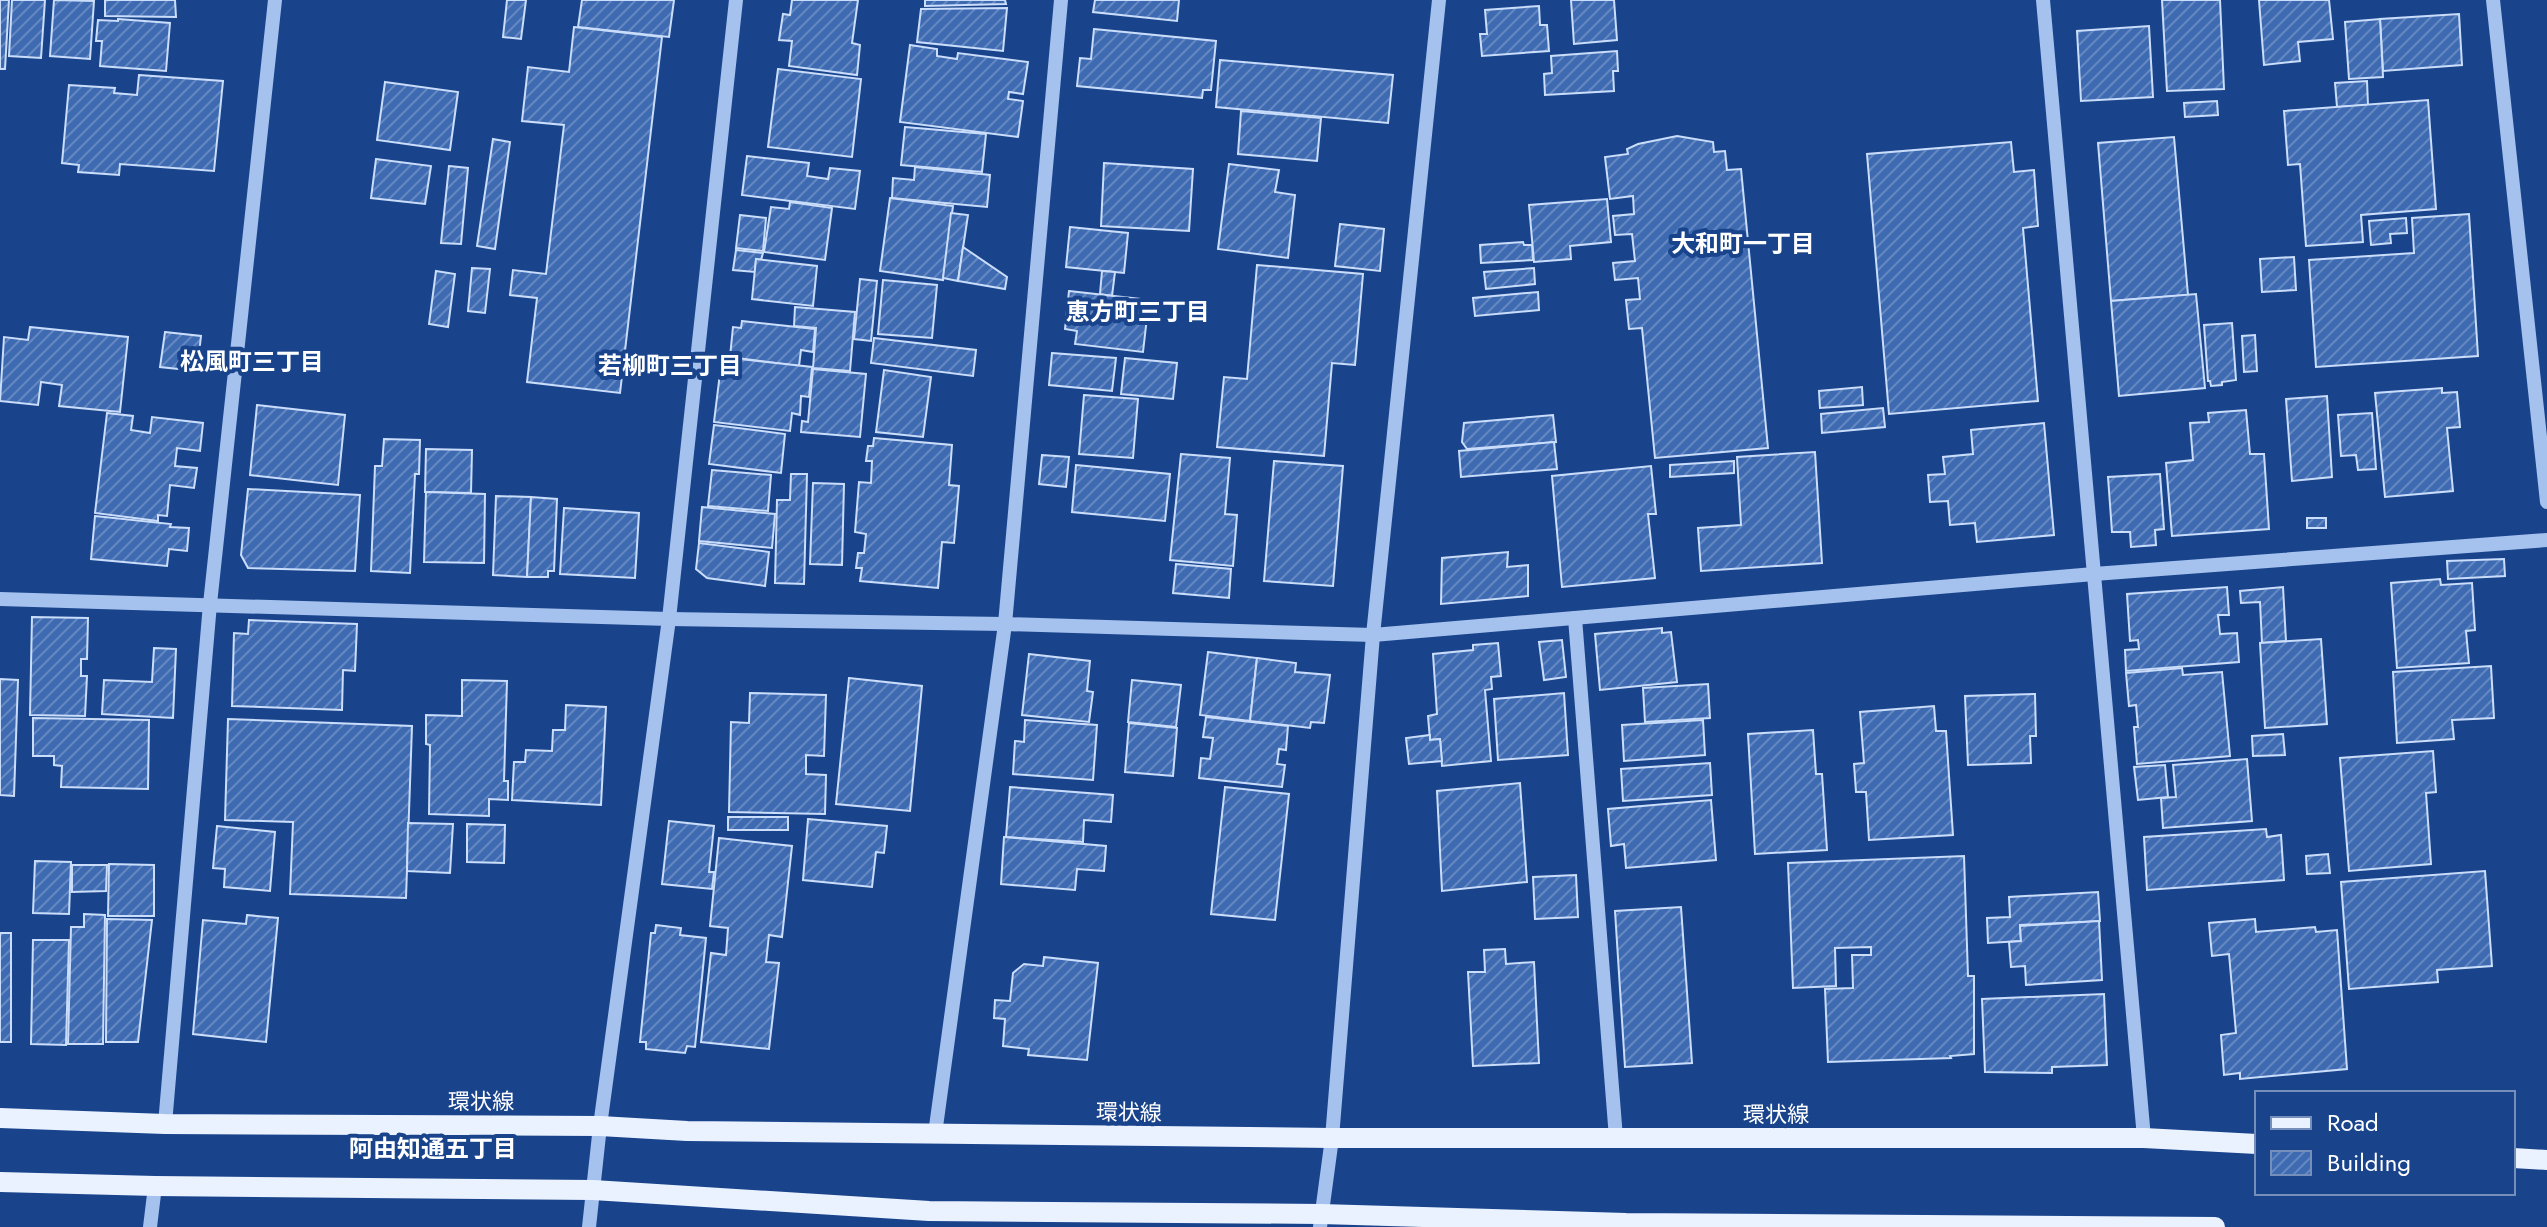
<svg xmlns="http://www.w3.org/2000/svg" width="2547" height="1227" viewBox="0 0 2547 1227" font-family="Jost,'Noto Sans JP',sans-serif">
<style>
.building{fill:url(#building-hatch);stroke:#caddfa;stroke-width:2}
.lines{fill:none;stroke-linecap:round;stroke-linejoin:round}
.minor{stroke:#a5c1ee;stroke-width:14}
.major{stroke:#ebf2ff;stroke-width:20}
.labels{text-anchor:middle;stroke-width:8;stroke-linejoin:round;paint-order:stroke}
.street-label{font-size:22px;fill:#fff;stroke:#19448c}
.neighbourhood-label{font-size:24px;font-weight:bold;fill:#fff;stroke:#19448c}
</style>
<defs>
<pattern id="building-hatch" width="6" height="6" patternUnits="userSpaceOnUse" patternTransform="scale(2)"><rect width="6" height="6" fill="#3e6ab2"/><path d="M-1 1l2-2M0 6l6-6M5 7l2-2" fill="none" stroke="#6588c1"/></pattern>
</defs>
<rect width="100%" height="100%" fill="#19448c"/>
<g class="building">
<path d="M0,0H9L5,69H0Z"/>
<path d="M12,0H45L41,58L9,56Z"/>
<path d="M54,0L94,1L90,59L50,56Z"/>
<path d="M105,0H175L176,17L105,16Z"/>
<path d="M507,0H526L521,39L503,37Z"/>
<path d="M582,0H674L669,37L578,27Z"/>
<path d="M792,0H858L852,43L860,45L857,75L789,66L792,41L779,40L783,14L790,15Z"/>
<path d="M925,0H1005L1006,4L925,6Z"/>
<path d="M1095,0H1179L1177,21L1093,12Z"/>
<path d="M1571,0H1614L1617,40L1574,44Z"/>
<path d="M2162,0H2220L2224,89L2167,91Z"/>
<path d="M2259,0H2329L2333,39L2298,42L2300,61L2264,65Z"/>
<path d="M1539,6L1540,25H1547L1549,51L1482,56L1480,34H1487L1485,10Z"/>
<path d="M1007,8L1003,51L917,42L921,9Z"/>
<path d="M2459,14L2462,65L2383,71L2380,19Z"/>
<path d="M118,19L170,23L166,71L100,66L102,41H96L98,20L118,21Z"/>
<path d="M2380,19L2383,77L2349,79L2345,22Z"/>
<path d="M2149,26L2153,97L2081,101L2077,31Z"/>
<path d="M574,27L662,37L620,393L527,382L537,298L510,295L513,270L546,274L564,125L522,121L528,67L569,72Z"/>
<path d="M1094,29L1216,41L1211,90H1203L1202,98L1077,86L1080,58L1091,59Z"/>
<path d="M910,45L937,49V56L957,59L958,53L1028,62L1023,94L1009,92L1008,99L1023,101L1018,137L900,122Z"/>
<path d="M1617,51L1618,71H1613L1614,91L1545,95L1544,74L1552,73L1551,56Z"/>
<path d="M1220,60L1393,75L1388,123L1216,107Z"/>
<path d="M778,69L861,79L852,157L768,147Z"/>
<path d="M139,75L223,81L214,171L120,164L119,175L78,172L79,165L62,163L69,85L115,88L114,93L137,95Z"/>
<path d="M2367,81L2368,105L2337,107L2335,83Z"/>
<path d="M385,82L458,92L450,150L377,140Z"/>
<path d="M2428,100L2436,209L2361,215L2363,242L2306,246L2300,164L2288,165L2284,111Z"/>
<path d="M2217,101L2218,115L2185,117L2184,103Z"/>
<path d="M1241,111L1321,118L1317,161L1238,154Z"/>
<path d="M905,127L986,134L982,172L901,165Z"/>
<path d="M1677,136L1713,142L1714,152L1725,151L1727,170L1741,169L1768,448L1655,458L1642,328L1629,329L1626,300L1640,299L1638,278L1615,280L1613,263L1635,261L1632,234L1615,235L1613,216L1634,214L1633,196L1610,199L1605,157L1628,154L1627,149L1638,144Z"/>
<path d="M2174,137L2188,295L2111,301L2098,143Z"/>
<path d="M493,139L510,142L495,249L477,246Z"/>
<path d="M2011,142L2014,172L2034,170L2038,226L2023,228L2038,401L1889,414L1867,154Z"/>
<path d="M747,156L809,163L807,176L828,179L830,168L860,171L855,209L742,195Z"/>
<path d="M376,159L431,166L425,204L371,198Z"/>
<path d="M1104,163L1193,169L1189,231L1101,226Z"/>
<path d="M1229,164L1279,170L1275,192L1295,195L1288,258L1218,249Z"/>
<path d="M449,166L468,168L461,244L441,243Z"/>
<path d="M915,167L990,175L987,207L892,198L893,178L914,180Z"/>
<path d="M890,198L953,206L943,280L880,271Z"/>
<path d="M1607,199L1611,242L1570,246L1571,259L1534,262L1529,205Z"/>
<path d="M790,202L832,208L825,260L764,252L771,207L789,209Z"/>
<path d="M951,213L968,215L958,281L943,278Z"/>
<path d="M2469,214L2478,356L2316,367L2309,260L2414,253L2412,218Z"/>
<path d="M740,215L766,218L763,251L736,248Z"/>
<path d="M2406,218L2407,233L2390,234L2391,243L2371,245L2369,221Z"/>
<path d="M1340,224L1384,229L1380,271L1335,266Z"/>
<path d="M1070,227L1128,233L1124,273L1066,267Z"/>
<path d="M1523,242L1524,245H1532L1533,260L1481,263L1480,245Z"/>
<path d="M963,247L1007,277L1005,289L958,281Z"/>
<path d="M736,250L763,253L761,260L756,259L755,272L733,270Z"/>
<path d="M2294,257L2296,290L2262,292L2260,259Z"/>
<path d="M756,259L817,266L813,306L752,299Z"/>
<path d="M1257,265L1363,274L1355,365L1332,363L1324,456L1217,447L1224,377L1247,379Z"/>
<path d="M472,268L490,269L485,313L468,311Z"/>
<path d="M1534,268L1535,284L1486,289L1484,272Z"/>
<path d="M436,271L455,274L448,327L429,324Z"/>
<path d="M1102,271L1115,272L1112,296L1100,294Z"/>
<path d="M860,279L877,281L871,341L854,339Z"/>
<path d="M883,280L937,285L932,338L878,334Z"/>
<path d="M1069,291L1149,300L1143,352L1075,344L1077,331L1065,329Z"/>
<path d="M1538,292L1539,310L1475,316L1473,298Z"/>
<path d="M2196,294L2205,388L2119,396L2111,301Z"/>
<path d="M795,307L855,312L850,371L813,368L816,328L794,326Z"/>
<path d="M742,321L815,329L813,352L801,350L799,366L730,357L733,327L741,328Z"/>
<path d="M2232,323L2236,380L2222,382V385L2211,386L2210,381H2208L2204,325Z"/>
<path d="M30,327L128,337L120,412L59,406L62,385L41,382L38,405L0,401L4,337L28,340Z"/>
<path d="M165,332L201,336L197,371L160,367Z"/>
<path d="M2255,335L2257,371L2244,372L2242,336Z"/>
<path d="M874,338L976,350L973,376L871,363Z"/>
<path d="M1052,353L1116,358L1112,391L1049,385Z"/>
<path d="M722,357L812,367L809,397L801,396L800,415L792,413L790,431L714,422Z"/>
<path d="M1125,358L1177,363L1173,399L1121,394Z"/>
<path d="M813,369L866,374L860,437L801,432L802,421L808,422Z"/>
<path d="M884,370L931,377L923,437L876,432Z"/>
<path d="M1862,387L1863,405L1820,408L1819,391Z"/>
<path d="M2442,388V393L2457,392L2460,427L2447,428L2453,491L2385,497L2375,393Z"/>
<path d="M1084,395L1138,399L1133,458L1079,454Z"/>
<path d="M2327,396L2332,477L2292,481L2286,399Z"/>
<path d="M257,405L345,415L338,485L250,475Z"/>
<path d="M1883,408L1885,427L1822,433L1821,414Z"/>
<path d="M2246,410L2250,454H2264L2269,529L2172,536L2166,463L2193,460L2190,423L2209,422L2208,413Z"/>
<path d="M107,413L133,416L131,430L150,433L152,417L203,423L200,451L177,448L175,466L197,468L194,488L170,485L167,516L158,515V521L95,513Z"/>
<path d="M2372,413L2376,469L2358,470L2356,455L2341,456L2338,415Z"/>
<path d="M1553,415L1556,442L1467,449L1462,442L1464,423Z"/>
<path d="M2044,423L2054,535L1977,542L1975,523L1950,525L1948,501L1930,502L1928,475L1945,474L1943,457L1973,454L1971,430Z"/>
<path d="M714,425L785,434L781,473L709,464Z"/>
<path d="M874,438L952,445L949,485L959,486L954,543L942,542L938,588L860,581L862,568H856L858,553H864L866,534L855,532L859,482L871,483L872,461H866L868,446H873Z"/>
<path d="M384,439L420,440L419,474H415L410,573L371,571L375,466H382Z"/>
<path d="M1554,442L1557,469L1461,477L1459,451Z"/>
<path d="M426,449L472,450L471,493L425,492Z"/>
<path d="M1815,452L1822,563L1701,571L1698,528L1741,525L1737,457Z"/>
<path d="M1181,454L1230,458L1225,514L1237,515L1233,566L1170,560Z"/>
<path d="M1042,455L1069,457L1066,487L1039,484Z"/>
<path d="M1274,461L1343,466L1333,586L1264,581Z"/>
<path d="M1734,461V473L1670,477V465Z"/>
<path d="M1076,465L1170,474L1165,521L1072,512Z"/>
<path d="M1651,466L1656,514H1648L1655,578L1562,587L1552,476Z"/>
<path d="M712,470L771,475L768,511L708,506Z"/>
<path d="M791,474H807L804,584L775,583L777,500H790Z"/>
<path d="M2160,474L2164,529L2155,530L2156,545L2131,547L2130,532H2112L2108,477Z"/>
<path d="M813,483L844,484L842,565L810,564Z"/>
<path d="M248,489L360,495L355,571L248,568L241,555Z"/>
<path d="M426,492L485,494L484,563L424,562Z"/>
<path d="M496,496L531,497L527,577L493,575Z"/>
<path d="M531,497L557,499L554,571H548V577H527Z"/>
<path d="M702,507L775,514L772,548L699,541Z"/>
<path d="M564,508L639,513L635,578L560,574Z"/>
<path d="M95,516L171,524L170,527L189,528L187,551L169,549L167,566L91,559Z"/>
<rect x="2307" y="518" width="19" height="10"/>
<path d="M699,543L769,552L765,586L707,578L696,569Z"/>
<path d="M1508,552L1507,567L1528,565V596L1441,604L1442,558Z"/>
<path d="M2504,559L2505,576L2448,579L2447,561Z"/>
<path d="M1176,564L1231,569L1229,598L1173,593Z"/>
<path d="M2440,579L2441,585L2472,583L2475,630L2466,631L2469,663L2397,668L2391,583Z"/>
<path d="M2227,587L2229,615H2218L2220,634L2237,633L2239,662L2126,671L2125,650L2139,649L2138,640L2130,641L2127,594Z"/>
<path d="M2283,587L2286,641L2262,643L2260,602L2241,603L2240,591Z"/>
<path d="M32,617L88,618L87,659H81V676H87L85,716L30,715Z"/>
<path d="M249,620L357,624L355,671L343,670L342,710L232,706L234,633L248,634Z"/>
<path d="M1662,628V633L1671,632L1677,682L1600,690L1595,634Z"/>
<path d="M2321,639L2327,724L2265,728L2260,643Z"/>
<path d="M1562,640L1566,677L1544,680L1539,642Z"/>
<path d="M1498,643L1501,676L1491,677L1492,689L1485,690L1491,761L1442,766L1440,739L1430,740L1428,716L1437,714L1433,654L1473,650V645Z"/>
<path d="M154,648L176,649L173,718L102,714L104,680L152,682Z"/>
<path d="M1208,652L1257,658L1250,721L1200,715Z"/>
<path d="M1029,654L1090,661L1087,691L1093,692L1089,722L1022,715Z"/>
<path d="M1257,658L1296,663L1295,672L1330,675L1324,723L1311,722L1310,728L1250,721Z"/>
<path d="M2491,666L2494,718L2452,720L2454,739L2397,743L2393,672Z"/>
<path d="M2182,668L2183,675L2222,672L2230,756L2137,764L2134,727H2138L2136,705L2129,706L2126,673Z"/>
<path d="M849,678L922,686L910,811L836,804Z"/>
<path d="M0,679L18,680L14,796L0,795Z"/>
<path d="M462,680L507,681L504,781H508V800L489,799V816L429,814L430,745L426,744V715L462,716Z"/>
<path d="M1132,680L1181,685L1176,727L1128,722Z"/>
<path d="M1708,684L1710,718L1645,722L1643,688Z"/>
<path d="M750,693L826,695L824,756L806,755V774L826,775L825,814L729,812L731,722L749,723Z"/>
<path d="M1564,693L1568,755L1498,760L1494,699Z"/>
<path d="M2035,694L2036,736H2030L2031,763L1968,765L1965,696Z"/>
<path d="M566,705L606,707L601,805L512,800L514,762H525L526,750L552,751L553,730H565Z"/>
<path d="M1934,706L1936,731H1946L1953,835L1869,840L1866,792H1856L1854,764L1864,763L1860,712Z"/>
<path d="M1206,717L1288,726L1286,750L1279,749L1277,764L1285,765L1282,787L1199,778L1201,758L1210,759L1213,738L1203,737Z"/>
<path d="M33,718L149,720L148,789L61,787L62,766L54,765V756H33Z"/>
<path d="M228,719L412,726L406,898L290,894L293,822L225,820Z"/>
<path d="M1025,720L1097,725L1093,780L1013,774L1015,741L1024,742Z"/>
<path d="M1703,720L1705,755L1624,761L1622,725Z"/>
<path d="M1129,723L1177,728L1173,776L1125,772Z"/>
<path d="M1813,730L1816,774H1822L1827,850L1755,854L1748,734Z"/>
<path d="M2283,734L2285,755L2253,756L2252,736Z"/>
<path d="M1430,735V740L1440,739L1442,761L1409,764L1406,738Z"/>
<path d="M2433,751L2436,792L2426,793L2431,864L2349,871L2340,758Z"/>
<path d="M2247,759L2252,821L2163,828L2161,798L2176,797L2173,765Z"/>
<path d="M1710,763L1712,795L1623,801L1621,769Z"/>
<path d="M2165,765L2168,797L2138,800L2134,767Z"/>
<path d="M1520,783L1527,882L1442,891L1437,791Z"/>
<path d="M1010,787L1113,795L1111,822L1084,820L1083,842L1006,837Z"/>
<path d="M1225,787L1289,794L1275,920L1211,914Z"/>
<path d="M1711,800L1716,860L1626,868L1624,844L1611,846L1608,809Z"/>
<rect x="728" y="817" width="60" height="13"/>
<path d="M808,819L887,826L884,853L876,852L872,887L803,880Z"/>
<path d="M669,821L714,826L709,872H714L712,889L662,884Z"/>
<path d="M408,823L453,824L450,873L407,871Z"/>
<path d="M467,824L505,825L504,863L467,862Z"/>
<path d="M217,826L275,832L270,891L224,887L225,869L213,868Z"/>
<path d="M2266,829L2267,837L2281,835L2284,880L2147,890L2144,837Z"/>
<path d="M1004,837L1106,846L1104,871L1077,869L1075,890L1001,884Z"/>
<path d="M719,838L792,846L782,937L769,935L766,962L779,963L769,1049L701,1042L711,953L726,955L728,928L710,926Z"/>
<path d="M2328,854L2330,873L2307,874L2306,856Z"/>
<path d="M1964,856L1968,976H1974V1054L1950,1056L1951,1058L1828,1062L1825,989L1853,988L1852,955H1871V947L1835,948L1836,986L1793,988L1788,863Z"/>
<path d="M35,861L71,862L69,914L33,913Z"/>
<path d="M109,864L154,865V916H108Z"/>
<path d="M72,865H107L106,891L72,892Z"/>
<path d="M2485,871L2492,966L2437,970L2438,982L2349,989L2341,882Z"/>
<path d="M1576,875L1578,917L1535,919L1533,877Z"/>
<path d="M2098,892L2100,921L2020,925L2021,941L1988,943L1987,918L2010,917L2009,897Z"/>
<path d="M1681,907L1692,1063L1625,1067L1615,911Z"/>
<path d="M84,914L105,915L103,1044H68L71,927H84Z"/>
<path d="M247,915L278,918L266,1042L193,1034L203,920L246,924Z"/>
<path d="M107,919L152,920L138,1042H106Z"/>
<path d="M2255,919L2256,932L2315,927L2316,932L2337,930L2347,1069L2240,1079V1073L2224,1075L2221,1035L2236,1033L2229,954L2212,956L2209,923Z"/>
<path d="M2099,921L2102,980L2026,985L2025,966L2011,967L2009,942L2021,941L2020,926Z"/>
<path d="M656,925L681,928L680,935L706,938L695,1047L687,1046L685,1053L646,1049V1042H640L651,933H655Z"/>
<rect x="0" y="933" width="11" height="109"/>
<path d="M33,940H69L66,1045L31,1044Z"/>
<path d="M1505,949L1506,964L1534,962L1539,1063L1473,1066L1468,972H1485L1484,950Z"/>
<path d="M1044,957L1098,963L1087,1060L1028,1055L1029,1049L1003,1046L1005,1019L994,1018L995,1000L1010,1001L1013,973L1024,964L1043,966Z"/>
<path d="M2104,994L2107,1065L2052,1067V1073L1985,1072L1982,999Z"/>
</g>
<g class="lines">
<g class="minor">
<path d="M2043,0L2144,1138"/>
<path d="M2493,0L2547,502"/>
<path d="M0,599L669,619L1005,624L1373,635L2094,574L2547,540"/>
<path d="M1575,618L1616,1138"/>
<path d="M165,1124L210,604L275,0"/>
<path d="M935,1134L1005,624L1061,0"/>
<path d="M150,1227L155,1186"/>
<path d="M589,1227L600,1126L669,619L736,0"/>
<path d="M1320,1227L1332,1138L1373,635L1439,0"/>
</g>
<g class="major">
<path d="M0,1118L165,1124L600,1126L687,1131L1332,1138H2144L2257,1144"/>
<path d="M2513,1158L2547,1160"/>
<path d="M0,1182L155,1186L593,1190L929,1211L1321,1214L1626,1223L2215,1227"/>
</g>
</g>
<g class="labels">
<g class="street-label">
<text x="481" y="1109">環状線</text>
<text transform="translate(1129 1112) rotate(1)" y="8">環状線</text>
<text x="1776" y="1122">環状線</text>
</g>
<g class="neighbourhood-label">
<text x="1743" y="252">大和町一丁目</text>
<text x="1138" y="320">恵方町三丁目</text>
<text x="252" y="370">松風町三丁目</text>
<text x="670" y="374">若柳町三丁目</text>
<text x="433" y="1157">阿由知通五丁目</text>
</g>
</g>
<rect x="2255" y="1091" width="260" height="104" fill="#19448c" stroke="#758fba" stroke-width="2"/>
<rect x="2271" y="1117" width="40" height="12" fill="#ebf2ff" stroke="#758fba" stroke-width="2"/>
<text x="2327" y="1131" font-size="24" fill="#ffffff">Road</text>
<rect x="2271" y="1151" width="40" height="24" fill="url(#building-hatch)" stroke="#758fba" stroke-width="2"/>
<text x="2327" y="1171" font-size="24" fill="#ffffff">Building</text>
</svg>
